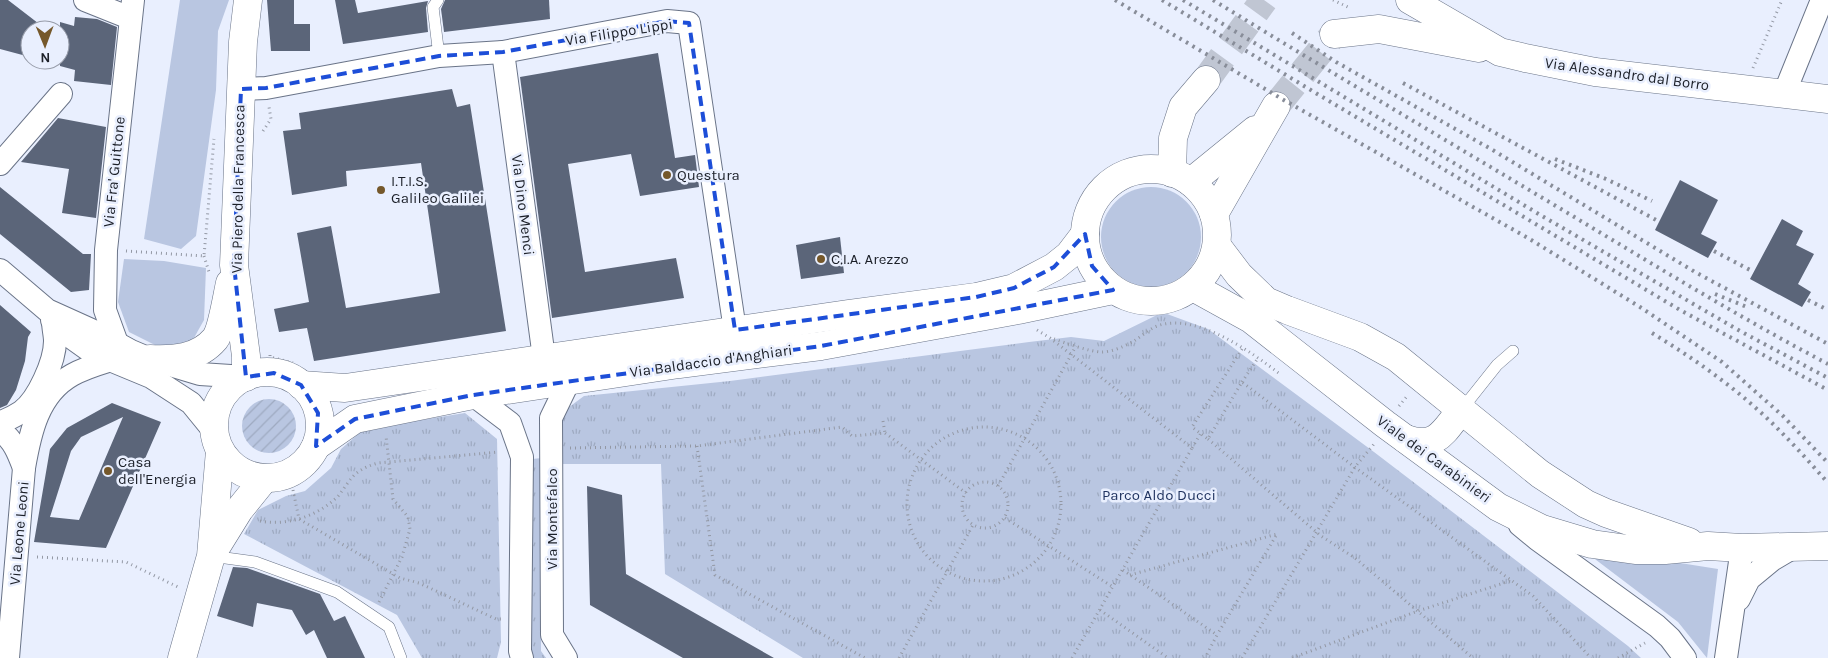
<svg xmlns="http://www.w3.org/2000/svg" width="1828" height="658" viewBox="0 0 1828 658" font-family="Karla,sans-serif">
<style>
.grass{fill:#b9c6e1}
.park{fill:url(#park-tufts)}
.garden{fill:url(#garden-furrows)}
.building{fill:#5b6579;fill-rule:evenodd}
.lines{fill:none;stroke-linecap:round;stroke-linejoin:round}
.secondary-tunnel{stroke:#c0c6d3;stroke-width:28;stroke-dasharray:28 14;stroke-linecap:butt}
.lane-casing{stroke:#6a7488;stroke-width:12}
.street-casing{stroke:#6a7488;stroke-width:24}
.secondary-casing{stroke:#6a7488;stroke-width:29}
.path{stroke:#9398a4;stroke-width:3;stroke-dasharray:1 4;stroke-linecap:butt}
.lane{stroke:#fff;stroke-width:11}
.street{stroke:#fff;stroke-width:22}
.secondary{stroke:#fff;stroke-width:28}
.rail{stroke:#888d99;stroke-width:4;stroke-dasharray:2.5 5;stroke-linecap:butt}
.marked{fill:none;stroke:#1d4ed8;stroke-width:4;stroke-dasharray:10 6;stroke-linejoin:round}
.poi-dot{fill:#75582b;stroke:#e9effe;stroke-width:2}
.labels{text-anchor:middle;stroke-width:5;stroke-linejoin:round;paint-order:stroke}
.street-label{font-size:15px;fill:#1c2029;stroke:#e9effe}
.poi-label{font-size:15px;fill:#1c2029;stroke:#e9effe;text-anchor:start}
.park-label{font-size:15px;fill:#1f325f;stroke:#e9effe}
</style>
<defs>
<pattern id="park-tufts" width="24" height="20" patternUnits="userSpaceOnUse" patternTransform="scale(1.25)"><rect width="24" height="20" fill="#b9c6e1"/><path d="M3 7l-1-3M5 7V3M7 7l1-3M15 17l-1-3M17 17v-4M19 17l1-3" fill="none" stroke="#9eaac1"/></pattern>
<pattern id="garden-furrows" width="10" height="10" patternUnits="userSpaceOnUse" patternTransform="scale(1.25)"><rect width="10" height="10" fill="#b9c6e1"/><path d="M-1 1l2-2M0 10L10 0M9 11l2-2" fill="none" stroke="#9eaac1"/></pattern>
</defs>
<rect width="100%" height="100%" fill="#e9effe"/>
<g class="grass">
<path d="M180,0H229L218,31L216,90L196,236L181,249L144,239Z"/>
<circle cx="1151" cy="237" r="50"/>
<path d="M124,259L164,261L206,268L204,320L190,345L159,347L129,332L118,302Z"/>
<path d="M1579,547L1718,569L1707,658L1678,622Z"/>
</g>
<g class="park">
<path d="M1167,314L1208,329L1374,452L1628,646L1641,658H803L665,574L661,464H559L557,416L584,396L730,381L1029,342L1071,337L1104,341L1157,315Z"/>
<path d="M465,413L497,439L501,642L497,658H422L397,615L244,534L258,510L286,496L305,491L331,468L341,449L364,429Z"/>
<path d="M542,458L541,651L546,658H532V459Z"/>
</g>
<circle class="garden" cx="269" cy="426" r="27"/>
<g class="building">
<path d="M0,0H8L47,30H30V57L0,49Z"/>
<path d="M267,0H294V24H310V51H271Z"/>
<path d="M335,0H355L358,13L428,1L426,8L428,32L343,44Z"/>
<path d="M445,0H549L550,19L444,32L441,9Z"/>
<path d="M75,17L97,19L117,27L111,85L74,81L75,70L60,66V22L74,26Z"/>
<path d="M658,53L675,158L695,155L699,187L640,196L631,154L568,164L585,272L676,258L684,298L552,318L520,77Z"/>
<path d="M452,89L457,107L470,104L506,331L314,361L307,328L279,332L274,309L309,302L297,233L331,226L346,308L440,293L421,163L346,171L347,186L292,195L283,131L301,129L299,113Z"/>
<path d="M58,118L106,127L96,218L62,213L69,169L21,162Z"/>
<path d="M1680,180L1718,200L1701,234L1717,242L1708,258L1655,230Z"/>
<path d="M0,187L83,254H91L89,290L71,292L0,234Z"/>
<path d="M1782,219L1803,231L1796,245L1814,254L1798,284L1811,292L1802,307L1750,279Z"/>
<path d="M840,237L844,273L801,279L796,245Z"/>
<path d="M0,305L31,332L28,337L25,361L16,390L7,405L0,408Z"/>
<path d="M112,403L161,422L106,548L34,542L50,449L67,428ZM123,417L79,520L50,517L71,451L81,437Z"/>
<path d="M587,486L622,495L626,574L774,658H683L590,605Z"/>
<path d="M233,567L247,568L320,594L334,621L345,616L365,658H327L314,630L306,635L292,610L257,603L253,627L217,616Z"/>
</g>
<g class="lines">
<g class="secondary-tunnel">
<path d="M1206,80L1264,0"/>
<path d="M1276,106L1334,34"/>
</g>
<defs>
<g id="lane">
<path d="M438,0L433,7L439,56"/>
<path d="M1462,409L1497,365L1513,351"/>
<path d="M211,556L255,562L337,592L389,627L401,658"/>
</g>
<g id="street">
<path d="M85,0L130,18"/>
<path d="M503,52L544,358"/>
<path d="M241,89L266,88L439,56L503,52L667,21L689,23L735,330"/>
<path d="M1784,94L1822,0"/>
<path d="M0,164L61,94"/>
<path d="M0,270L47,310L98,333L131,351L150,359L200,374L246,377"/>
<path d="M52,320L72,338L93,353L151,377L191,403L213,430"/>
<path d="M117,343L105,310L106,250L133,0"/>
<path d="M473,395L510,423L522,457L520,651L522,658"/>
<path d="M0,422C7,420 15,416 21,412C38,400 55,361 55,341C55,335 53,328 53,321"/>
<path d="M0,430C14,441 18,452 24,468"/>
<path d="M1520,525L1537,539L1657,626L1670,638L1685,658"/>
<path d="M1739,599L1749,579L1772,560L1794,547"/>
<path d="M8,658L24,468C30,433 38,394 72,375C84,368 98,364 111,360"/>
<path d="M566,658L552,635L551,418L569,381"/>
<path d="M1726,658L1742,548"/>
</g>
<g id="secondary">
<path d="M1410,0L1500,52L1525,58L1595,72L1828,99"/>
<path d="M1334,34L1379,29L1479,48"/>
<circle cx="1151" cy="235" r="66"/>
<path d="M1172,173L1173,138L1183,107L1206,80"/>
<path d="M1191,182L1255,130"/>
<path d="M1214,214L1276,106"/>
<path d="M1217,246L1239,275L1266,301L1287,310L1360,337L1396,357L1540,474L1586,504L1606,513L1689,542"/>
<path d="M1193,287L1251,319L1385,424L1498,507L1542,529L1592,544L1635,550H1665L1708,546L1742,548L1828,546"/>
<path d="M150,359C173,360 198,359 215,339C222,330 227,296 230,283"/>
<circle cx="267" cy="425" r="53"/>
<path d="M246,377V356L234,265L243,42L248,0"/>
<path d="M301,385L345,388L848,314L976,297L1014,288L1054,267L1069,255L1085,234"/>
<path d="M1406,439C1438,450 1444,430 1462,409"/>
<path d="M316,446L355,419L473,395L679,364L821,346L1018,310L1113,290"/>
<path d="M213,552L239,510L264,479"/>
<path d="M182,658L211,556L220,451"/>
</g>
</defs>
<use href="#lane" class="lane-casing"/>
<use href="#street" class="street-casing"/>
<use href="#secondary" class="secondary-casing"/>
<g class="path">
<path d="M1333,0L1350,8"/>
<path d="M1753,68L1782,0"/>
<path d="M263,131L271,119L269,107"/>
<path d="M126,251L204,256L214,139"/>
<path d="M204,256L209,272"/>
<path d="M1037,330L1050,338L1192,448L1201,433"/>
<path d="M1054,339C1066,343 1090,352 1102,352C1112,352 1125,346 1134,341C1142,336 1150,328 1160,325C1199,314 1251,352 1280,374"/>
<path d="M1242,349L1192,427L1208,439L1242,382L1360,471L1533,596L1591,658"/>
<path d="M270,355V357L293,363"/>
<path d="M1242,382L1258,358"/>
<path d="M1399,406L1408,395"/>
<path d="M883,421L885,433"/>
<circle cx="984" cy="504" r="77"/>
<path d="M1208,439L1321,536L1355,558L1473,658"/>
<path d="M697,446L715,575L865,658"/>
<path d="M570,448L697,446L842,427L852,436L885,433L966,493"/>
<circle cx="985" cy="505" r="23"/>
<path d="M998,486L1076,346"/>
<path d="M293,490L299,519L400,578L419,583L496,619H501"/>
<path d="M1005,518L1113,587"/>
<path d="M260,521C286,526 315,517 335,499C340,495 343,489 347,484C355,472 364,467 378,463L499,452"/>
<path d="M37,557L126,562L178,587"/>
<path d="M1123,570L1217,635L1205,658"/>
<path d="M1130,575L1277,534L1217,635"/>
<path d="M379,602L402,557L410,529L408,517L393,499L386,436"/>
<path d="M1100,610L1168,658"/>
<path d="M899,658L973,525"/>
<path d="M1072,658L1192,448"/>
<path d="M1242,658L1355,467L1374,444"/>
<path d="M1292,658L1418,611L1510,581"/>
<path d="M1618,658L1645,643"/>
</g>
<use href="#lane" class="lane"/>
<use href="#street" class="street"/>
<use href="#secondary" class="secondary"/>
<g class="rail">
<path d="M1115,0L1282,99L1528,238L1640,307L1722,362L1783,416L1828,463"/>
<path d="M1162,0L1319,95L1680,310L1828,390"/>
<path d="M1183,0L1542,216L1740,331L1828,378"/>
<path d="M1213,0C1327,70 1442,138 1556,206C1646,260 1735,315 1828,364"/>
<path d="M1292,33L1336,62L1491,149L1695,272L1828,344"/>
<path d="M1403,83L1658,221"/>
<path d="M1555,159L1606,179L1652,201"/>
<path d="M1714,251L1752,271"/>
<path d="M1715,294L1747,307"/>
<path d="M1808,300L1828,310"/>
<path d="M1652,333C1698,361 1743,393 1781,432C1797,448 1813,466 1828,483"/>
</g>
</g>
<path class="marked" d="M667,21L689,23L735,330L976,297L1014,288L1054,267L1085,234L1092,266L1113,290L821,346L473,395L355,419L316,446L318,413L301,385L274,373L246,377L234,265L241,89L266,88L439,56L503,52Z"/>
<g class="poi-dot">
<circle cx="667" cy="175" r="5"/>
<circle cx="381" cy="190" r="5"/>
<circle cx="821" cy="259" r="5"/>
<circle cx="108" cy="471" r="5"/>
</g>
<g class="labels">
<g class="street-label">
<text transform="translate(619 32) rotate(-9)" y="5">Via Filippo Lippi</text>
<text transform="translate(1627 74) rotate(8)" y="5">Via Alessandro dal Borro</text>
<text transform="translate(114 172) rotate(-84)" y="5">Via Fra' Guittone</text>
<text transform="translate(238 189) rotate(-89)" y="5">Via Piero della Francesca</text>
<text transform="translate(523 205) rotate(83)" y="5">Via Dino Menci</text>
<text transform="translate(711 361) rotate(-8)" y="5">Via Baldaccio d'Anghiari</text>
<text transform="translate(1434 459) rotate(36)" y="5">Viale dei Carabinieri</text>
<text transform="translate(552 519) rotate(-90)" y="5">Via Montefalco</text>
<text transform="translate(19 533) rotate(-85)" y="5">Via Leone Leoni</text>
</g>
<g class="poi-label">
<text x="677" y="180">Questura</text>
<text x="391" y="186">I.T.I.S.<tspan x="391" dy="17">Galileo Galilei</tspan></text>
<text x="831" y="264">C.I.A. Arezzo</text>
<text x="118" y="467">Casa<tspan x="118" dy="17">dell'Energia</tspan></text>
</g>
<g class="park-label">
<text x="1159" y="500">Parco Aldo Ducci</text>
</g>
</g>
<g transform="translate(45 45) rotate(179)"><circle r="24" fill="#e9effe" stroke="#979ca9"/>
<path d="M0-4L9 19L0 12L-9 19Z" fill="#75582b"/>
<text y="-8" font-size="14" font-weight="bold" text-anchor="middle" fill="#1c2029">N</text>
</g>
</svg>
